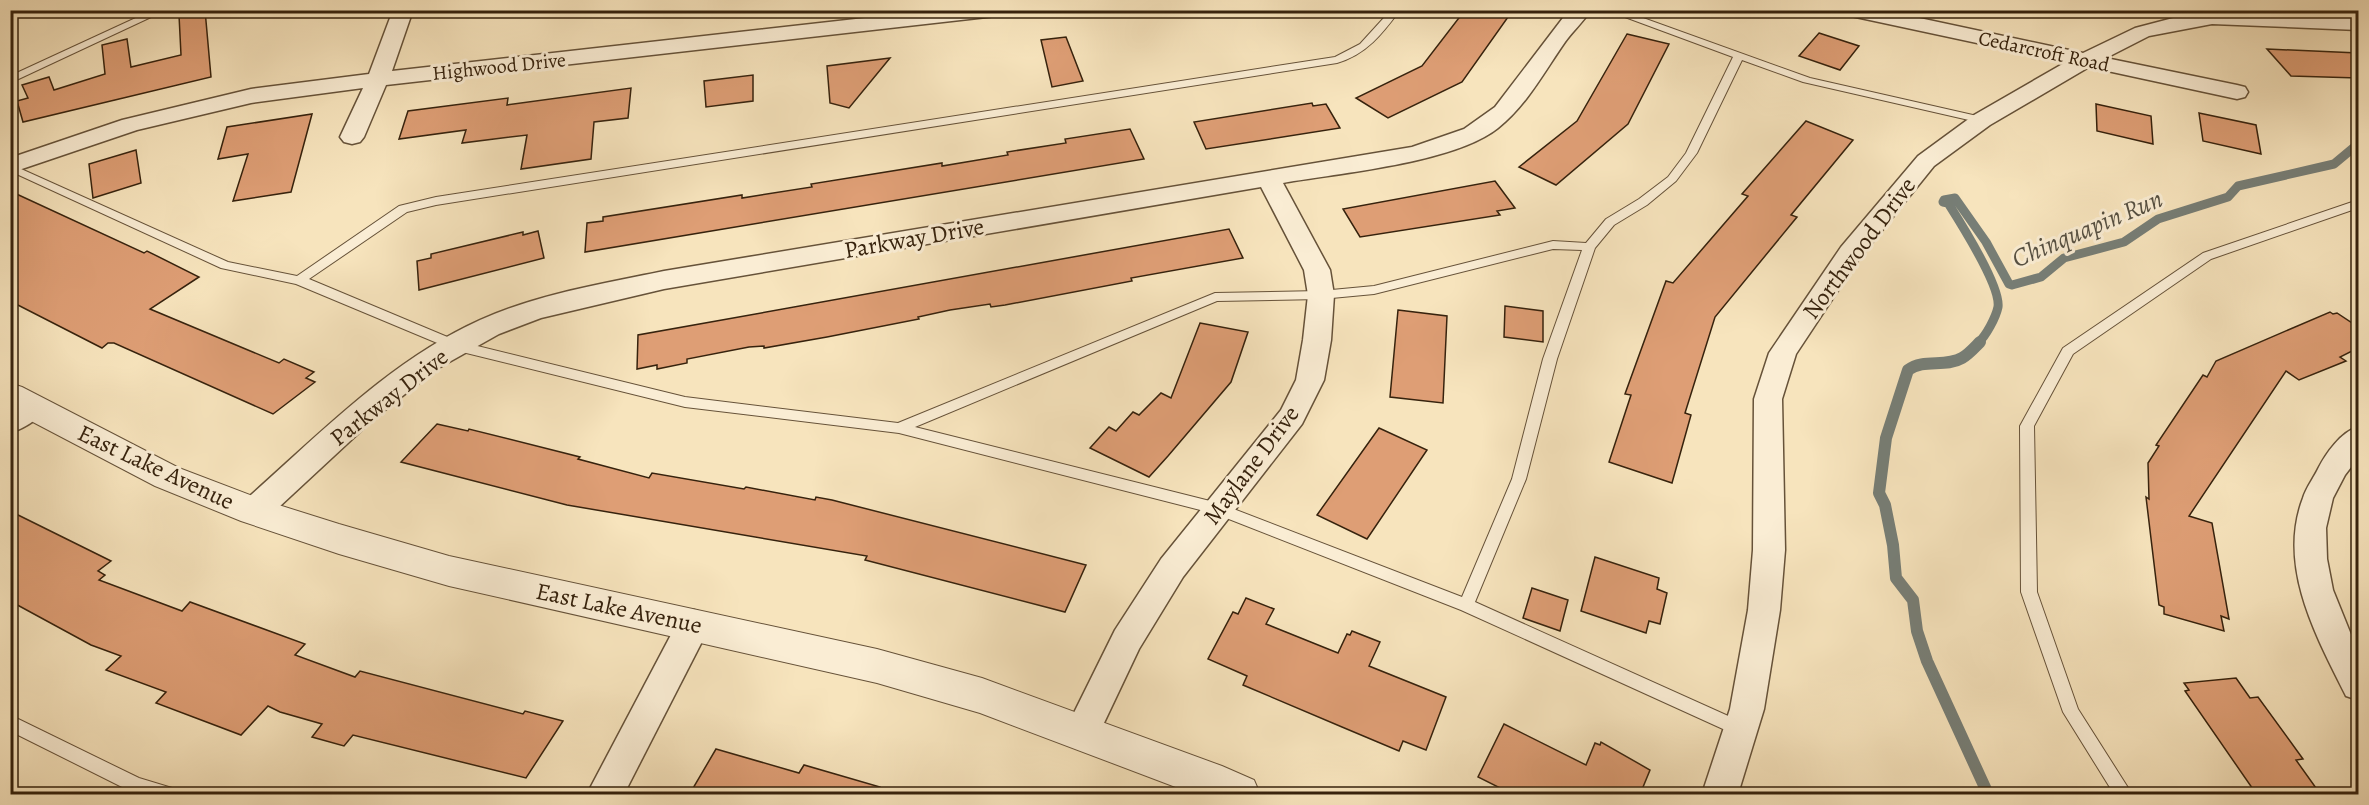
<svg xmlns="http://www.w3.org/2000/svg" width="2369" height="805" viewBox="0 0 2369 805" font-family="Alegreya,serif">
<style>
.lines{fill:none;stroke-linecap:round;stroke-linejoin:round}
.stream-far1{stroke:#777e76;stroke-width:9}
.stream{stroke:#777e76;stroke-width:12}
.building{fill:#de9e75;stroke:#36220d;stroke-width:1.5}
.service-casing{stroke:#665239;stroke-width:2}
.minor-casing{stroke:#665239;stroke-width:3}
.tertiary-casing{stroke:#665239;stroke-width:2}
.service{fill:#faedd4;fill-rule:evenodd}
.minor{fill:#faedd4;fill-rule:evenodd}
.tertiary{fill:#faedd4;fill-rule:evenodd}
.labels{text-anchor:middle;stroke-width:6;stroke-linejoin:round;paint-order:stroke}
.far-street-label{font-size:20px;fill:#36220d;stroke:#faedd4}
.street-label{font-size:24px;fill:#36220d;stroke:#faedd4}
.water-label{font-size:26px;font-style:italic;fill:#565042;stroke:#faedd4}
</style>
<rect width="100%" height="100%" fill="#f7e4bd"/>
<filter id="stains"><feTurbulence type="fractalNoise" baseFrequency=".00333" numOctaves="4"/><feColorMatrix values="0 0 0 0 .2 0 0 0 0 .09 0 0 0 0 .02 0 0 0 .5 -.17"/></filter>
<radialGradient id="worn" r=".72"><stop offset=".6" stop-color="#630" stop-opacity="0"/><stop offset="1" stop-color="#630" stop-opacity=".3"/></radialGradient>
<g class="lines">
<path class="stream-far1" d="M1978,343C1986,336 1996,317 1998,307C2001,286 1960,222 1948,203L1943,202L1944,200L1955,198L1986,242L2009,284L2012,285L2041,277L2064,258L2124,242L2158,219L2228,197L2238,186L2334,164L2358,144"/>
<path class="stream" d="M1980,342C1975,347 1969,354 1962,358C1945,368 1924,358 1908,370L1886,438L1879,493L1885,505L1893,545L1896,578L1913,600L1917,631L1927,661L1988,794"/>
</g>
<g class="building">
<path d="M197,10H205L211,77L23,122L17,101L28,98L22,85L49,77L54,90L105,74L102,45L127,39L131,67L181,55L179,15Z"/>
<path d="M1465,10H1513L1462,82L1388,118L1356,98L1422,66Z"/>
<path d="M1819,33L1859,46L1840,70L1799,56Z"/>
<path d="M1627,34L1669,44L1628,124L1556,185L1519,167L1577,121Z"/>
<path d="M1066,37L1083,81L1052,87L1041,40Z"/>
<path d="M2267,49L2358,53V78L2291,76Z"/>
<path d="M890,58L849,108L830,103L827,66Z"/>
<path d="M753,75V101L706,107L704,81Z"/>
<path d="M631,88L628,118L594,122L591,159L521,169L527,135L462,143L466,130L399,139L408,111L508,98L507,105Z"/>
<path d="M1312,103L1313,106L1326,104L1340,128L1206,149L1194,122Z"/>
<path d="M2096,104L2151,116L2153,144L2097,131Z"/>
<path d="M2199,113L2256,125L2261,154L2203,141Z"/>
<path d="M312,114L291,192L233,201L248,154L218,159L227,127Z"/>
<path d="M1806,121L1853,140L1791,215L1797,217L1715,317L1685,413L1691,415L1672,483L1609,462L1631,395L1625,394L1666,281L1673,283L1748,196L1742,194Z"/>
<path d="M1130,129L1144,159L585,252L587,223L603,221V217L742,195V198L812,187L811,184L942,163V166L1008,155L1007,152L1066,143L1065,139Z"/>
<path d="M136,150L141,183L93,198L89,164Z"/>
<path d="M1495,181L1515,208L1497,211L1500,215L1360,237L1343,209Z"/>
<path d="M10,191L144,253L147,251L199,277L150,309L279,363L284,359L314,372L306,378L315,382L273,414L114,343H108L102,348L10,301Z"/>
<path d="M1229,229L1243,258L1131,278L1132,281L1005,305L991,307L990,304L950,310L918,317L919,319L827,337L764,348V346L749,347L687,359V363L657,369V365L637,369L638,335Z"/>
<path d="M538,231L544,258L419,290L417,261L431,258V254L523,232V235Z"/>
<path d="M1505,306L1543,311V342L1504,337Z"/>
<path d="M1398,310L1447,316L1443,403L1390,397Z"/>
<path d="M2330,312L2333,314L2337,313L2358,327V348L2340,357L2346,361L2299,380L2286,371L2189,516L2212,523L2229,619L2221,616L2224,631L2164,614V607L2159,605L2146,497L2149,499L2148,463L2159,446L2156,445L2203,375L2207,377L2216,361Z"/>
<path d="M1200,323L1248,332L1231,382L1168,456L1149,477L1090,448L1109,427L1116,431L1133,412L1139,415L1161,393L1171,398Z"/>
<path d="M437,424L468,431L469,429L580,457L578,459L649,478L652,473L744,489L746,487L815,500L816,497L832,500L1086,565L1065,612L865,560L867,556L567,505L401,462Z"/>
<path d="M1379,428L1427,450L1367,539L1317,515Z"/>
<path d="M10,511L111,561L98,571L105,575L99,580L182,611L190,602L305,644L295,655L355,677L360,671L523,714L525,711L563,721L526,778L353,735L344,746L312,737L322,724L280,712L268,706L241,735L156,703L166,692L106,670L121,656L91,645L10,601Z"/>
<path d="M1595,557L1659,578L1657,589L1667,593L1660,624L1649,621L1646,633L1581,611Z"/>
<path d="M1532,588L1568,600L1560,631L1523,618Z"/>
<path d="M1246,598L1274,609L1266,624L1338,653L1347,634L1350,635L1352,631L1380,642L1369,666L1446,697L1426,750L1403,741L1399,751L1342,727L1243,685L1247,676L1208,659L1233,612L1238,614Z"/>
<path d="M2236,678L2250,698L2258,697L2303,759L2296,760L2321,795H2257L2185,691L2189,690L2184,683Z"/>
<path d="M1504,724L1586,765L1595,743L1600,745L1601,742L1650,770L1641,792L1646,795H1514L1478,777Z"/>
<path d="M716,749L799,773L804,765L880,787L879,795H689Z"/>
</g>
<g class="lines">
<defs>
<g id="service">
<path d="M153,10H166L10,83V76Z"/>
<path d="M1391,10H1400C1383,33 1366,55 1337,63L436,205L407,212L309,279L457,341L685,397L898,423L1215,293L1321,291L1374,286L1553,241L1586,243L1606,219L1639,199L1668,177L1686,153L1733,57L1606,10H1621L1810,78L1986,118V122L1982,123L1803,82L1742,60L1697,153L1676,181L1647,205L1614,225L1595,248L1557,359L1526,479L1475,602L1746,724L1748,729L1746,734L1740,737L1734,734L1461,610L1216,514L899,433L685,407L454,350L296,284L221,268L10,171V164L228,262L297,276L399,206L436,197L1335,57L1360,44ZM1553,249L1582,250L1543,359L1512,479L1462,597L1218,503L915,427L1217,301L1321,299L1374,294Z"/>
<path d="M2358,200V208L2211,259L2073,354L2034,426L2037,592L2078,709L2132,794H2114L2063,712L2021,592L2020,426L2063,348L2203,253Z"/>
<path d="M10,715L139,778L172,788L174,794H141L130,791L10,731Z"/>
</g>
<g id="minor">
<path d="M393,10H413L392,71L936,10H1006L1003,14L996,16L386,85L364,137L360,142L352,144L344,142L340,137L363,88L251,103L137,130L10,173V158L122,120L251,89L369,74Z"/>
<path d="M1569,10H1591C1583,22 1573,31 1565,42C1544,72 1527,105 1498,128C1454,163 1339,173 1283,183L1330,270L1334,295L1331,340L1324,380L1302,424L1183,577L1139,649L1094,744L1082,749L1070,744L1064,733L1115,630L1161,559L1281,410L1296,380L1303,340L1308,295L1304,270L1261,187L664,289L541,318L499,334L435,370L375,418L265,520L254,523L243,520L239,511L243,502C317,437 389,361 480,320C538,294 602,284 664,271L1412,147L1464,129L1495,107Z"/>
<path d="M1841,10H1882L2083,53L2135,28L2177,17L2212,12L2358,18V30L2212,24L2149,36L2106,58L2237,85L2245,87L2248,92L2245,97L2237,99L2089,67L1990,125L1934,166L1859,259L1796,354L1782,399L1785,550L1780,610L1764,709L1738,794H1702L1730,709L1748,610L1753,550L1754,399L1769,353L1841,247L1918,156L1974,115L2066,62L1851,16L1844,14Z"/>
<path d="M32,397L42,400L46,407C39,420 24,428 10,433V407Z"/>
<path d="M2358,427V458L2345,475L2333,498L2326,528L2327,559L2333,590L2358,652V700L2346,696C2316,636 2277,566 2303,498C2306,488 2313,479 2318,469C2326,453 2341,432 2358,427Z"/>
<path d="M694,610L706,614L711,624L624,794H587L682,614Z"/>
</g>
<path id="tertiary" d="M10,383L22,387L179,468L266,501L339,524L449,556L877,649L982,678L1222,766L1254,780L1260,794H1194L980,713L877,683L449,586L339,554L241,521L155,486L10,410Z"/>
</defs>
<use href="#service" class="service-casing"/>
<use href="#minor" class="minor-casing"/>
<use href="#tertiary" class="tertiary-casing"/>
<use href="#service" class="service"/>
<use href="#minor" class="minor"/>
<use href="#tertiary" class="tertiary"/>
</g>
<g class="labels">
<g class="far-street-label">
<text transform="translate(2044 51) rotate(12)" y="7">Cedarcroft Road</text>
<text transform="translate(499 66) rotate(-6)" y="7">Highwood Drive</text>
</g>
<g class="street-label">
<text transform="translate(914 238) rotate(-10)" y="8">Parkway Drive</text>
<text transform="translate(1859 248) rotate(-53)" y="8">Northwood Drive</text>
<text transform="translate(389 397) rotate(-38)" y="8">Parkway Drive</text>
<text transform="translate(1251 465) rotate(-53)" y="8">Maylane Drive</text>
<text transform="translate(156 467) rotate(25)" y="8">East Lake Avenue</text>
<text transform="translate(619 608) rotate(12)" y="8">East Lake Avenue</text>
</g>
<g class="water-label">
<text transform="translate(2087 228) rotate(-23)" y="9">Chinquapin Run</text>
</g>
</g>
<rect width="2369" height="805" fill="none" stroke="#f7e4bd" stroke-width="36"/>
<rect x="12" y="12" width="2345" height="781" fill="none" stroke="#36220d" stroke-width="3"/>
<rect x="18" y="18" width="2333" height="769" fill="none" stroke="#36220d" stroke-width="1.5"/>
<rect width="100%" height="100%" filter="url(#stains)"/>
<rect width="100%" height="100%" fill="url(#worn)"/>
</svg>
